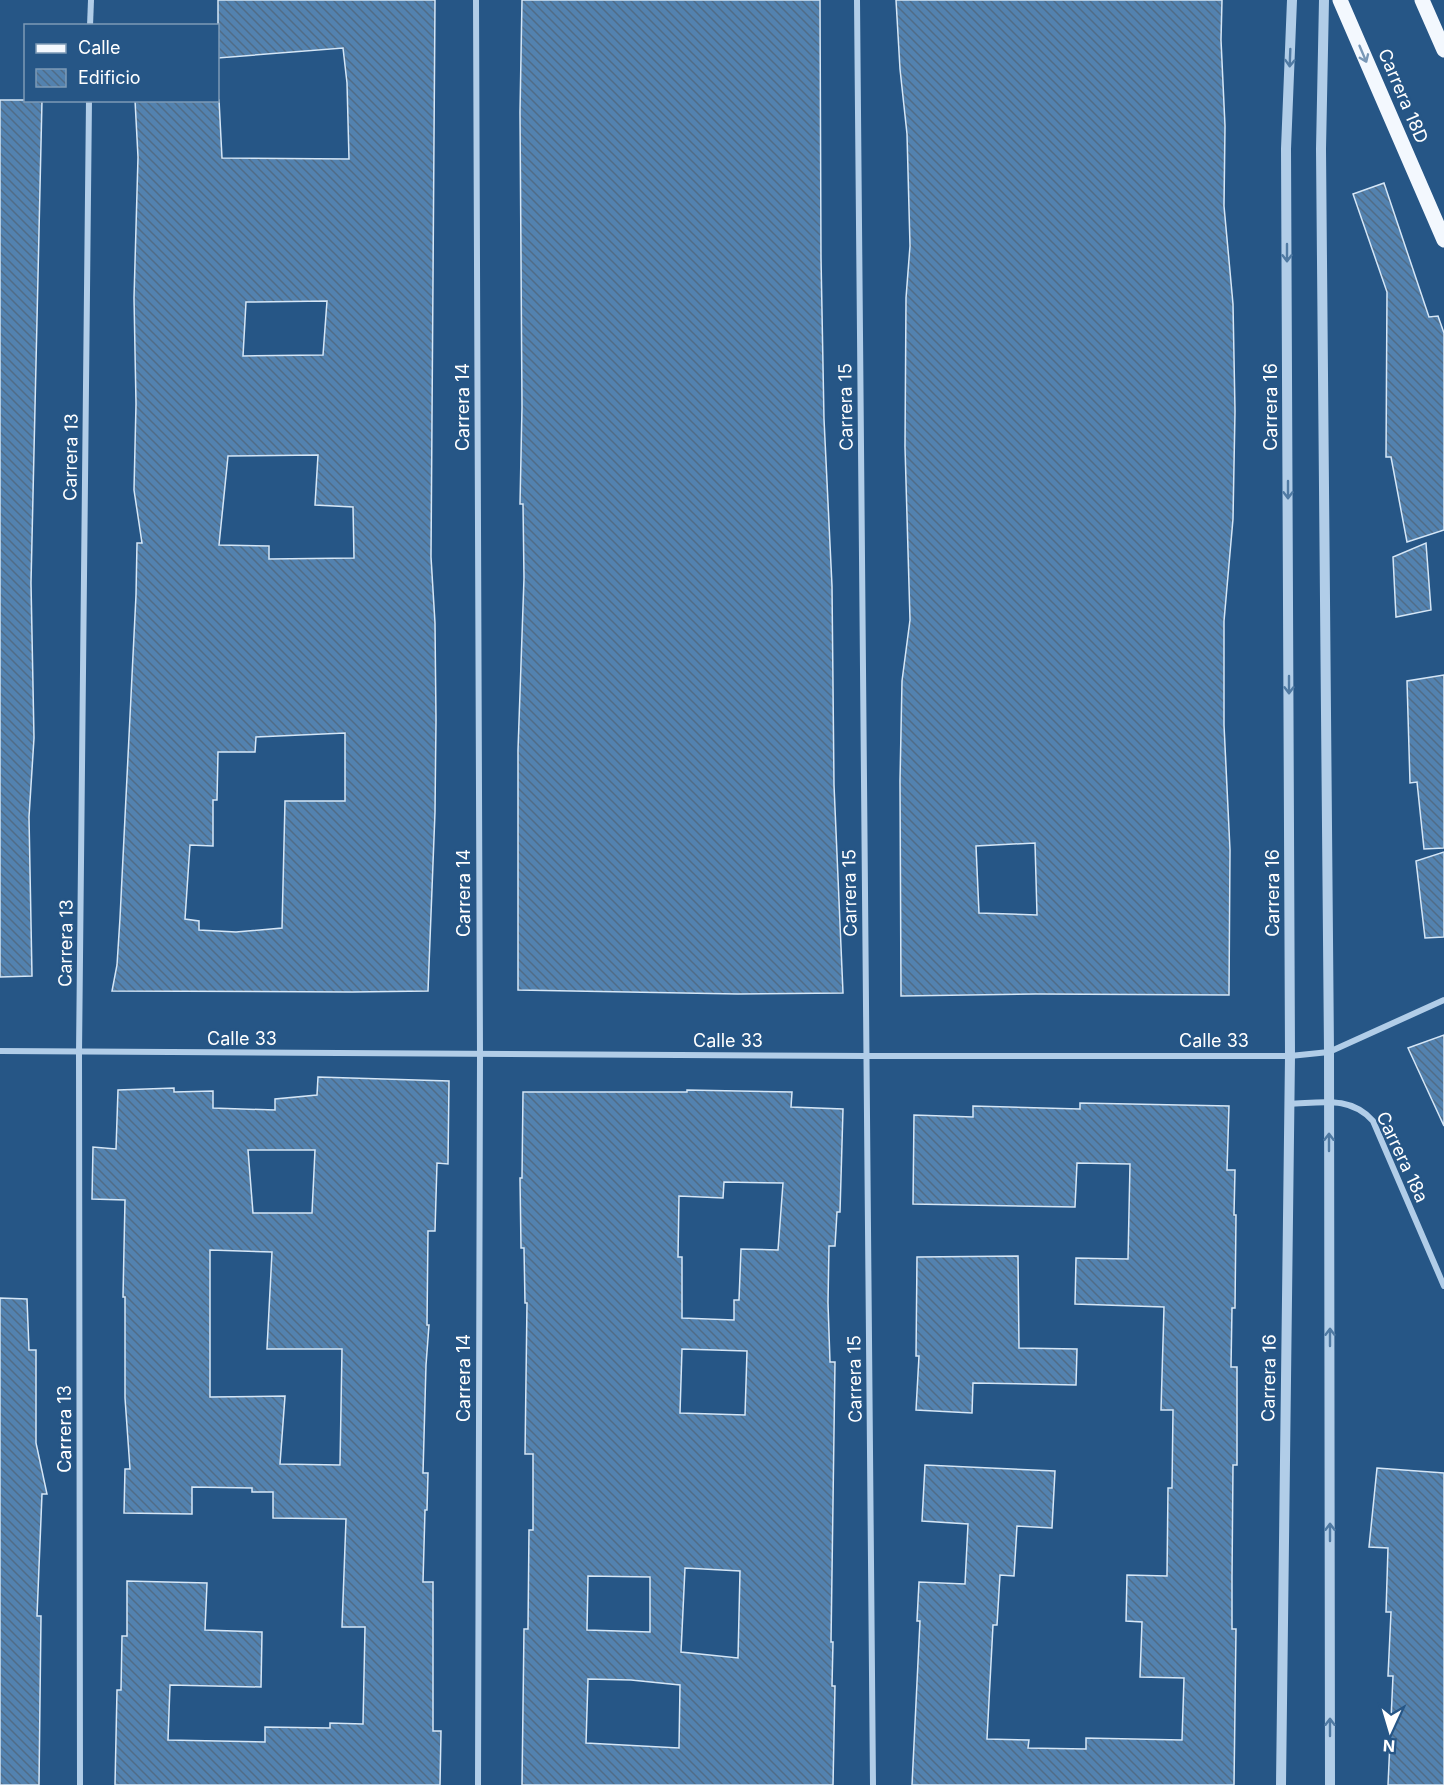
<svg xmlns="http://www.w3.org/2000/svg" width="1444" height="1785" viewBox="0 0 1444 1785" font-family="Inter,sans-serif">
<style>
.building{fill:url(#building-back-hatch);stroke:#d5e6f6;stroke-width:1.5;fill-rule:evenodd}
.lines{fill:none;stroke-linecap:round;stroke-linejoin:round}
.minor{stroke:#b1cde8;stroke-width:6}
.tertiary{stroke:#b1cde8;stroke-width:10}
.primary{stroke:#f3f8fe;stroke-width:15}
.oneway{stroke:#7897b6}
.oneway2{stroke:#507aa3}
.labels{text-anchor:middle;stroke-width:4.5;stroke-linejoin:round;paint-order:stroke}
.street-label{font-size:18px;fill:#fff;stroke:#265686}
</style>
<defs>
<pattern id="building-back-hatch" width="6" height="6" patternUnits="userSpaceOnUse" patternTransform="scale(1.5)"><rect width="6" height="6" fill="#5382af"/><path d="M-1 5l2 2M0 0l6 6M5-1l2 2" fill="none" stroke="#506c87"/></pattern>
</defs>
<rect width="100%" height="100%" fill="#265686"/>
<g class="building">
<path d="M218,0H435L431,557L435,623L436,720L435,812L428,991L352,992L112,991L117,965L120,918L136,595L137,543H142L134,490L136,404L134,298L138,157L135,100H219L222,158L349,159L347,83L343,48L218,58ZM327,301L323,355L243,356L246,302ZM318,455L315,505L353,507L354,558L269,559V546L219,545L228,456ZM345,733V801H285L282,928L236,932L199,930V921L185,919L190,845L213,846V800H217L218,752H255L256,737Z"/>
<path d="M522,0H820L821,258L824,419L832,586L834,785L843,993L738,994L518,990V750L524,578L523,504H520L522,407L520,112Z"/>
<path d="M896,0H1222L1221,40L1225,126L1224,206L1233,304L1235,411L1233,519L1224,621V725L1230,850L1229,995L1036,994L901,996L900,781L902,681L910,620L905,447L906,298L910,246L907,134L900,69ZM1035,843L1037,915L979,913L976,846Z"/>
<path d="M0,100H42L31,583L34,738L29,817L32,976L0,977Z"/>
<path d="M1384,183L1429,317L1438,316L1444,333V530L1407,542L1391,457H1386L1387,292L1353,194Z"/>
<path d="M1426,543L1431,610L1396,617L1393,557Z"/>
<path d="M1444,675V848L1424,849L1417,782L1410,783L1407,681Z"/>
<path d="M1444,852V937L1425,938L1416,861Z"/>
<path d="M1444,1035V1126L1408,1048Z"/>
<path d="M318,1077L449,1081L448,1164L437,1163L435,1231H428L427,1325H429L426,1365L423,1473H428L427,1510H425L423,1582H433V1731H441L440,1785H115L117,1690H121L122,1636H127V1581L207,1583L205,1630L262,1632L261,1687L170,1685L168,1740L265,1742V1727L330,1728V1723L363,1724L365,1627H342L346,1519L273,1518V1492H252V1488L192,1487V1514L124,1513L125,1469H130L125,1398V1297H123L125,1200L92,1199L93,1147L116,1149L118,1090L174,1088V1092L213,1091V1108L275,1110V1099L317,1095ZM248,1150H315L312,1213H253ZM210,1250L272,1252L267,1349H342L340,1465L280,1464L285,1396L210,1397Z"/>
<path d="M687,1090L792,1092L791,1107L843,1109L840,1212H837L835,1246H829L828,1303L830,1362H835L831,1642H833L832,1686H835L833,1785H522L524,1629H528L529,1530H533V1454H525L527,1303H525L524,1248H521L520,1178H522L523,1092H687ZM724,1182L783,1183L778,1250L741,1249L739,1300H734V1320L682,1318V1257H678L679,1196L723,1198ZM682,1349L747,1351L745,1415L680,1413ZM685,1568L740,1571L738,1658L681,1652ZM588,1576L650,1577V1632L587,1630ZM588,1679L631,1680L680,1685L679,1748L586,1743Z"/>
<path d="M1080,1103L1229,1106L1227,1170H1235L1234,1215H1236L1235,1308H1232L1231,1367H1237V1465H1233L1232,1578V1629H1236L1234,1785H912L920,1621H917L919,1582L965,1584L968,1524L922,1521L925,1465L1055,1471L1052,1528L1017,1526L1014,1576L1000,1575L997,1625H993L987,1739L1029,1740L1028,1748L1086,1749V1738L1182,1740L1184,1678L1140,1677L1142,1622L1126,1621L1127,1575L1167,1576L1168,1488H1172L1173,1410H1161L1164,1307L1075,1304L1076,1258L1128,1259L1130,1164L1077,1163L1075,1207L913,1204L914,1115L973,1117V1106L1080,1109Z"/>
<path d="M1018,1256L1019,1348L1077,1349L1076,1385L973,1383L972,1413L916,1410L919,1356H916L917,1257Z"/>
<path d="M0,1298L27,1299L29,1350H36V1443L47,1494H42L37,1616H41L39,1785H0Z"/>
<path d="M1377,1468L1444,1473V1785H1388L1393,1676H1388L1391,1612H1386L1388,1548L1369,1547Z"/>
</g>
<g class="lines">
<g class="minor">
<path d="M476,0L480,1055L478,1785"/>
<path d="M857,0L873,1785"/>
<path d="M90,26L91,0"/>
<path d="M0,1051L867,1056H1290L1329,1052L1444,1000"/>
<path d="M1289,1104C1320,1103 1350,1095 1373,1121L1444,1286"/>
<path d="M80,1785L79,1053L89,100"/>
</g>
<g class="tertiary">
<path d="M1324,0L1321,149L1329,1052L1330,1785"/>
<path d="M1281,1785L1290,1056L1286,149L1292,0"/>
</g>
<g class="primary">
<path d="M1340,0L1444,240"/>
<path d="M1422,0L1444,50"/>
</g>
</g>
<defs><path id="oneway-shaft" d="M-6 0H5M1.5-3L5.5 0L1.5 3" fill="none" stroke-width="1.6" stroke-linecap="round" stroke-linejoin="round" transform="scale(1.5)"/></defs>
<use class="oneway" href="#oneway-shaft" transform="translate(1363 54) rotate(67)"/>
<g class="oneway2">
<use href="#oneway-shaft" transform="translate(1290 58) rotate(92)"/>
<use href="#oneway-shaft" transform="translate(1287 253) rotate(90)"/>
<use href="#oneway-shaft" transform="translate(1288 490) rotate(90)"/>
<use href="#oneway-shaft" transform="translate(1289 685) rotate(90)"/>
<use href="#oneway-shaft" transform="translate(1329 1142) rotate(-90)"/>
<use href="#oneway-shaft" transform="translate(1330 1337) rotate(-90)"/>
<use href="#oneway-shaft" transform="translate(1330 1532) rotate(-90)"/>
<use href="#oneway-shaft" transform="translate(1330 1727) rotate(-90)"/>
</g>
<g class="labels">
<g class="street-label">
<text transform="translate(1403 96) rotate(67)" y="6">Carrera 18D</text>
<text transform="translate(463 407) rotate(-90)" y="6">Carrera 14</text>
<text transform="translate(846 407) rotate(-91)" y="6">Carrera 15</text>
<text transform="translate(1271 407) rotate(-90)" y="6">Carrera 16</text>
<text transform="translate(71 457) rotate(-89)" y="6">Carrera 13</text>
<text transform="translate(464 893) rotate(-90)" y="6">Carrera 14</text>
<text transform="translate(850 893) rotate(-91)" y="6">Carrera 15</text>
<text transform="translate(1273 893) rotate(-90)" y="6">Carrera 16</text>
<text transform="translate(66 943) rotate(-89)" y="6">Carrera 13</text>
<text x="242" y="1045">Calle 33</text>
<text x="728" y="1047">Calle 33</text>
<text x="1214" y="1047">Calle 33</text>
<text transform="translate(1402 1157) rotate(65)" y="6">Carrera 18a</text>
<text transform="translate(464 1378) rotate(-90)" y="6">Carrera 14</text>
<text transform="translate(1269 1378) rotate(-89)" y="6">Carrera 16</text>
<text transform="translate(855 1379) rotate(-91)" y="6">Carrera 15</text>
<text transform="translate(65 1429) rotate(-90)" y="6">Carrera 13</text>
</g>
</g>
<rect x="24" y="24" width="195" height="78" fill="#265686" stroke="#7d9ab6" stroke-width="1.5"/>
<rect x="36" y="44" width="30" height="9" fill="#f3f8fe" stroke="#7d9ab6" stroke-width="1.5"/>
<text x="78" y="54" font-size="18" fill="#ffffff">Calle</text>
<rect x="36" y="69" width="30" height="18" fill="url(#building-back-hatch)" stroke="#7d9ab6" stroke-width="1.5"/>
<text x="78" y="84" font-size="18" fill="#ffffff">Edificio</text>
<g transform="translate(1390 1731) rotate(184)" stroke="#265686" stroke-width="4.5" paint-order="stroke">
<path d="M0-4.5L10 22L0 15L-10 22Z" fill="#ffffff"/>
<text y="-9" font-size="16" font-weight="bold" text-anchor="middle" fill="#ffffff">N</text>
</g>
</svg>
